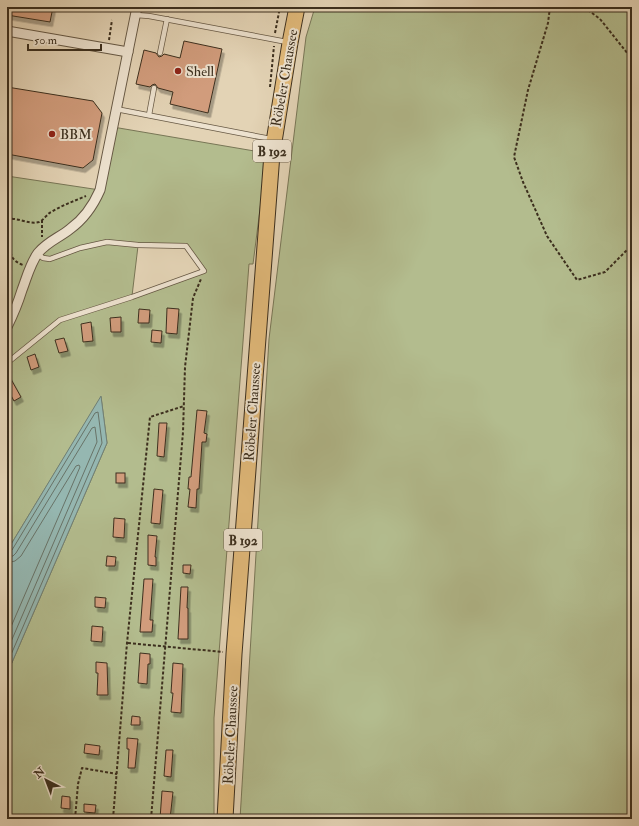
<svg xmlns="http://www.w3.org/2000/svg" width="639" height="826" viewBox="0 0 639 826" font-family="'IM FELL Double Pica',serif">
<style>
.green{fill:#b3bc8e;stroke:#787656;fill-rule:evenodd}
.water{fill:#95b7b1;stroke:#718176}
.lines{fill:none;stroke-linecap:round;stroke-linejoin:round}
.shore{stroke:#687368;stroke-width:1}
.building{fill:#d19c7b;stroke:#3c2f1e;filter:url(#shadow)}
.lane-casing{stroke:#665844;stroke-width:6}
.street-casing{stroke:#665844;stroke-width:11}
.primary-casing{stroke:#3c2f1e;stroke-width:17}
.path{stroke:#3c2f1e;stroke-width:2;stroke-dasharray:3 2;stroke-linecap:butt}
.lane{stroke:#ede2cf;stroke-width:4.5}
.street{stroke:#ede2cf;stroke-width:9}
.primary{stroke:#e2ba7a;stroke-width:15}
.poi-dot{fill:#8f2418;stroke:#ede2cf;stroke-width:1.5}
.labels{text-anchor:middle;stroke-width:4;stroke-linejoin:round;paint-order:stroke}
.shield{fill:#ede2cf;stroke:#716553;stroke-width:1}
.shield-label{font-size:13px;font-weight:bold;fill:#3c2f1e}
.poi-label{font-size:14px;fill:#3c2f1e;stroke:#ede2cf;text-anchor:start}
.street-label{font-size:14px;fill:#3c2f1e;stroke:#ede2cf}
</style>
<defs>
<filter id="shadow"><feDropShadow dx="2.5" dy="4.5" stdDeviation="0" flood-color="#0004"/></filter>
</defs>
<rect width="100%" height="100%" fill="#e3d3b5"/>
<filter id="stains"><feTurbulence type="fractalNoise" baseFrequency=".005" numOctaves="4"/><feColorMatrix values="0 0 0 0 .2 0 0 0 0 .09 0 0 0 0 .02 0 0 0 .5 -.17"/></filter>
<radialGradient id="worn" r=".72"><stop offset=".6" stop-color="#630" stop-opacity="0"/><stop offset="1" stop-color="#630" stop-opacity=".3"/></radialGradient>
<g class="green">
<path d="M315,7H632V819H240L269,339L306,37Z"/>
<path d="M113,127L272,154L266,162L253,264H249L214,718V819H7V674L107,443L101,397L7,551V176L100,190ZM138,246H186L204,271L132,296Z"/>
</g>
<path class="water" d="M101,396L107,443L7,674V551Z"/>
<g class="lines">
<g class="shore">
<path d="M7,552L12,550L95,413L98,412L102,443L7,664"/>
<path d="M7,557L13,556L16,553L92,428L95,427L97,442L7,651"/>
<path d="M7,563L15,561L21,556L76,466L79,465L80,467L7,636"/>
</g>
</g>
<g class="building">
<path d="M7,7H53L50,22L7,15Z"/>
<path d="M184,41L222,49L208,113L170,104L173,92L158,88L155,84L152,85L150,87L136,84L144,50L156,53L159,57L162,56L164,54L180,58Z"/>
<path d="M7,87L93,101L102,113L93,160L83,168L7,154Z"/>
<path d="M167,308L179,309L177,334L166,333Z"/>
<path d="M139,309L150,310L149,323H138Z"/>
<path d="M121,317V332H111L110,318Z"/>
<path d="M91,322L93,341L83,342L81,324Z"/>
<path d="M152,330L162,331L161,343L151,342Z"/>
<path d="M64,338L68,351L59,353L55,340Z"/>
<path d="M35,354L39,367L31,370L27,357Z"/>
<path d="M7,372L21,397L14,401L7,388Z"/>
<path d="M197,410L207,411L204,433L207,434L206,442H202L199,489H197L196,508L188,507L190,489H188L189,477H191Z"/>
<path d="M159,423H167L164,457L157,456Z"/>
<rect x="116" y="473" width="9" height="10"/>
<path d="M154,489L163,490L160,524L151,523Z"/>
<path d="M114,518L125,519L124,538L113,537Z"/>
<path d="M148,535L157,536L155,557H156V566L148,565Z"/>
<path d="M107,556L116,557L115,566H106Z"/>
<path d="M183,565H191L190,574L183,573Z"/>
<path d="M144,579H153L150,620H153L152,632H140Z"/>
<path d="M181,587H188L187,608H188V639H178Z"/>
<path d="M95,597L106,598L105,608L95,607Z"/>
<path d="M92,626L103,627L102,642L91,641Z"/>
<path d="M140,653L150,654V664H148L147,684L138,683Z"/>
<path d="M96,662L107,663L108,695H97L98,673H96Z"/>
<path d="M173,663L183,664L181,713L171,712L173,693H171Z"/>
<path d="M132,716L140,717V725H131Z"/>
<path d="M127,738L138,739L135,768H128L129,749H127Z"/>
<path d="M85,744L100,746L99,755L84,753Z"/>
<path d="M166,750H173L171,777L164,776Z"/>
<path d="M162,791L173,792L170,819H160Z"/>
<path d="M62,796L70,797V809L61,808Z"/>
<path d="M84,804L96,805L95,813L84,812Z"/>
</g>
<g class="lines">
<defs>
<g id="lane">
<path d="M136,15L149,16L287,42"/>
<path d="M160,53L167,19"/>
<path d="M116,109L271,139"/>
<path d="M149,115L154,88"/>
<path d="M7,363L60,320L132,297L204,271L186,246L138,245L107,242L80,248L50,259L43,258L38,254"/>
</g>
<g id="street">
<path d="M7,31L128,52"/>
<path d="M7,327C13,315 18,303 22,290C27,277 30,264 38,253C48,241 59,238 70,229C84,219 93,206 100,190L137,7"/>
</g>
<path id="primary" d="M225,819L234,654L272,154L290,43L297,7"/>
</defs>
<use href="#lane" class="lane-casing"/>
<use href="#street" class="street-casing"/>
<use href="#primary" class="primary-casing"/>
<g class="path">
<path d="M550,7L548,23L528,90L514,157L523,182L547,236L577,280L605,272L632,245"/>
<path d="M584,7L600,19L632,59"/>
<path d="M275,33L280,7"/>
<path d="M109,40L112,20"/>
<path d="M270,87L274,46"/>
<path d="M7,218C16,235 0,257 23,265"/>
<path d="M7,219C17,217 29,225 39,222C44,220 47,214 51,212C63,205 74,201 86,196"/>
<path d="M42,220V237"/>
<path d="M128,643L223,652"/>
<path d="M75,819L78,784L82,768L117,774"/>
<path d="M113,819L127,643L150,417L184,406"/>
<path d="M151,819L183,432L185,367L193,298L201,279"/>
</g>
<use href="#lane" class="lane"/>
<use href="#street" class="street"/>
<use href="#primary" class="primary"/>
</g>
<g class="poi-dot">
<circle cx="178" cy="71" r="4"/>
<circle cx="52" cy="134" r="4"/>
</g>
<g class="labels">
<g class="shield">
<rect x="253" y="140" width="38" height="22" rx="3"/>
<rect x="224" y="529" width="38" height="22" rx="3"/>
</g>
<g class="shield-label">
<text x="272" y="156">B 192</text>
<text x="243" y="545">B 192</text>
</g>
<g class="poi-label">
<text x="186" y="76">Shell</text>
<text x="60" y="139">BBM</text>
</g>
<g class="street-label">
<text transform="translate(284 78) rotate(-80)" y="5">Röbeler Chaussee</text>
<text transform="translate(252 412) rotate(-86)" y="5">Röbeler Chaussee</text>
<text transform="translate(230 735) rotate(-87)" y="5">Röbeler Chaussee</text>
</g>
</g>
<rect width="639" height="826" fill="none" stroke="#e3d3b5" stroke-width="24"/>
<rect x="8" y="8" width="623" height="810" fill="none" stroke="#3c2f1e" stroke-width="2"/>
<rect x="12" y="12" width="615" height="802" fill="none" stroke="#3c2f1e"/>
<g transform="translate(46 780) rotate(318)" stroke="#ede2cf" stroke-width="3" paint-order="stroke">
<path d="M0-3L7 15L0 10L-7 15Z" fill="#3c2f1e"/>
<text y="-6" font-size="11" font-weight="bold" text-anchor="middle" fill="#3c2f1e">N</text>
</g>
<path d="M28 44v6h73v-6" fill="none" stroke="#3c2f1e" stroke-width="2"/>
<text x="34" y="44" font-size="12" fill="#3c2f1e" stroke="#ede2cf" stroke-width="3" paint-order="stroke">50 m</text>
<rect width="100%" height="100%" filter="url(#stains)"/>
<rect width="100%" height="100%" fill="url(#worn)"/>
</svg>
